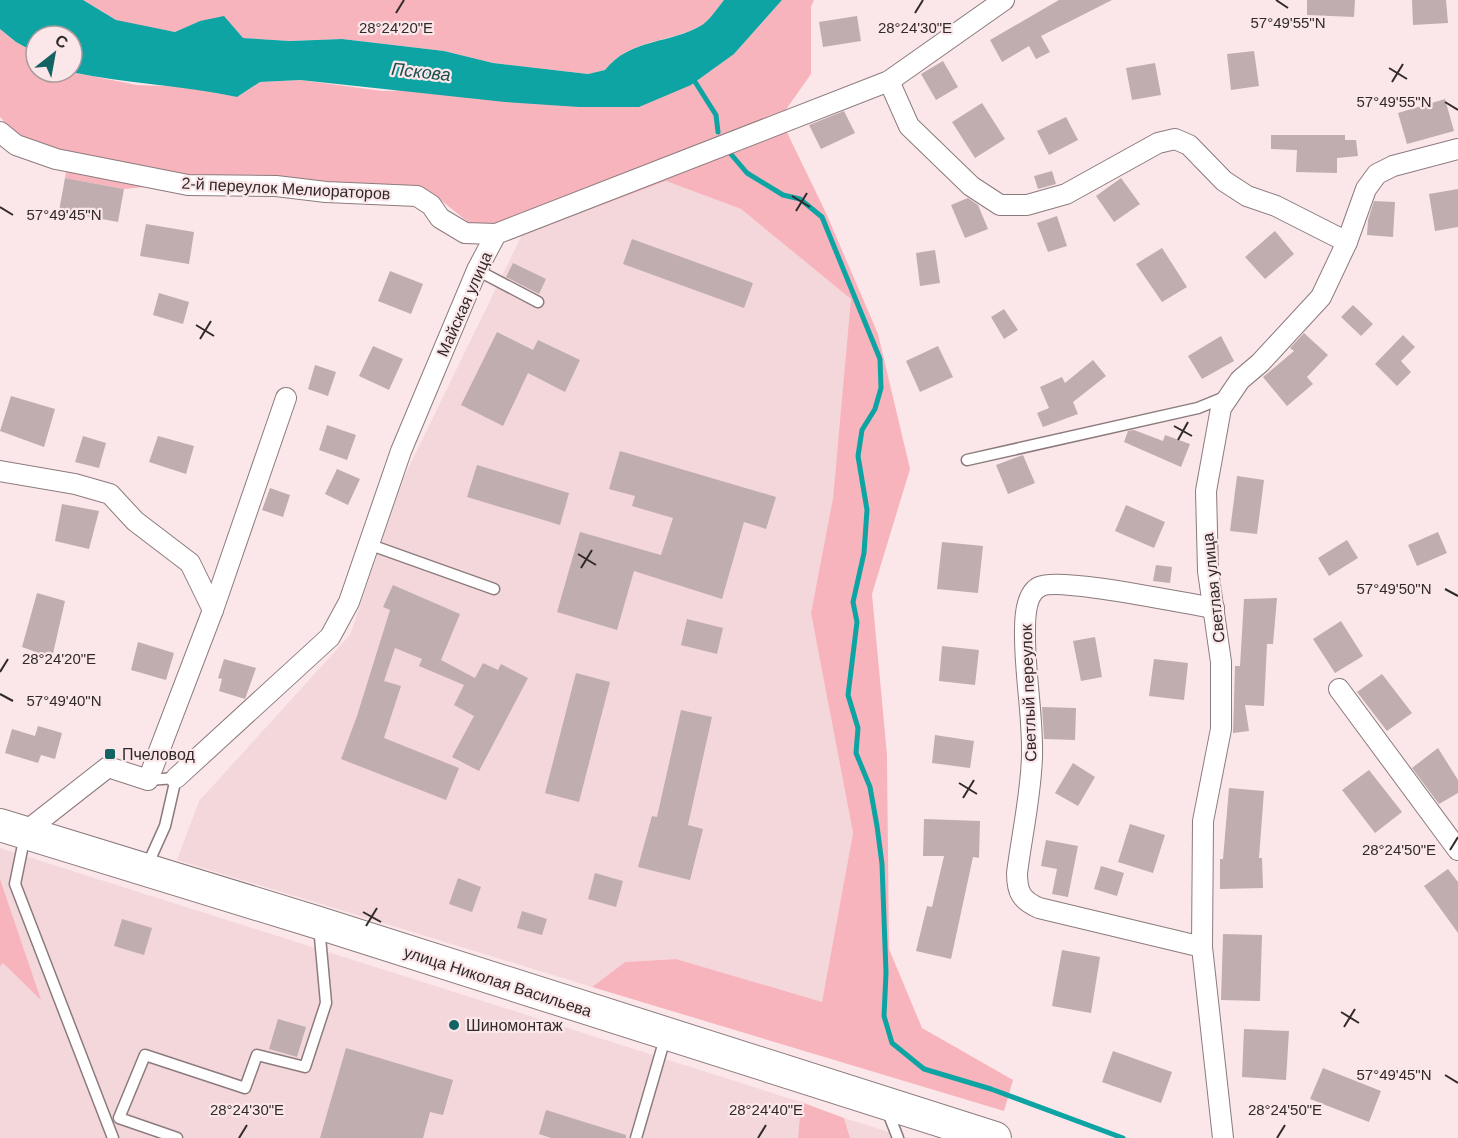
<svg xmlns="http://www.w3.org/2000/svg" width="1458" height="1138" viewBox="0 0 1458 1138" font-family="Arial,sans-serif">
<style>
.built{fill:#f4d7db}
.green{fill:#f8b4bd}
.water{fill:#0da4a3}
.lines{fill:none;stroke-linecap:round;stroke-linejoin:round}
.stream{stroke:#0da4a3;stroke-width:5}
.building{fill:#c0adaf}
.lane-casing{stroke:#8c7b7d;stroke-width:13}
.street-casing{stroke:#8c7b7d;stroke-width:22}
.primary-casing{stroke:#8c7b7d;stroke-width:34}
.lane{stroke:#fff;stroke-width:10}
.street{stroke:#fff;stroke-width:20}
.primary{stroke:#fff;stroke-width:32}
.ticks{fill:none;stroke:#312a2a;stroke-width:2}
.poi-dot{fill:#136362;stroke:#fbe7e9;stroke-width:2}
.labels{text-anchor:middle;stroke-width:4.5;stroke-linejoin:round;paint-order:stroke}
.street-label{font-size:16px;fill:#312a2a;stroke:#fbe7e9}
.poi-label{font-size:16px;fill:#312a2a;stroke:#fbe7e9;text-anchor:start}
.water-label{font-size:18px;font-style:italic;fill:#194f4f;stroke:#fbe7e9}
.ticks-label{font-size:15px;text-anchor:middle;fill:#312a2a;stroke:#fbe7e9;stroke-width:4.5;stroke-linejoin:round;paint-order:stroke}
</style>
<rect width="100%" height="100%" fill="#fbe7e9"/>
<g class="built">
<path d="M666,181L741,209L852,299L833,498L811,613L853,833L822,1003L676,959L625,962L592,987L177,860L199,801L350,635L403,479L522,235Z"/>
<path d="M0,848L801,1102L798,1138H0Z"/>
<path d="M844,1118L908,1138H850Z"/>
</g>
<g class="green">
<path d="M83,0H724C718,7 710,20 702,25C671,43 630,38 605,70L588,74L493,63L444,51L342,39L290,41L243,38L200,21L176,32L132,25L116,20Z"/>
<path d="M782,0H814L811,7V74L780,118L826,213L878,334L910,469L872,594L887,755L889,949L922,1028L1013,1080L1004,1111L592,987L625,962L676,959L822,1002L853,833L811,613L833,498L851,299L741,209L666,181L522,235L496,234L478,230L428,190L246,177L124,189L65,178L68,159L28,149L0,117V29L16,42L36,53V72H71L137,85L193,87L237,97L260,82L300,80L383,91L691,85L734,54Z"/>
<path d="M0,879L41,1000L3,963L0,966Z"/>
<path d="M801,1102L844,1118L850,1138H798Z"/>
</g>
<path class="water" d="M0,0H83L116,20L175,32L200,21L224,16L243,38L290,41L342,39L444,51L493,63L588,74L605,70C630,38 671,44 702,25C710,20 718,7 724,0H782L734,54L691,85L639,107H579L505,102L300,80L260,82L237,97C182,85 127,84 71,72L72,36H36V53L16,42L0,29Z"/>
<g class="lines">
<g class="stream">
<path d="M692,77L716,115L718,132"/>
<path d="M730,153L747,173L783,195L800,199L822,217L880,359L881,388L875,409L862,430L858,456L867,510L864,553L853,602L857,622L848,695L858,728L856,753L870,787L877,826L882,864L886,973L884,1016L892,1043L924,1069L991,1089L1123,1138"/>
</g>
</g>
<g class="building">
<path d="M1059,0H1112L1041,36L1050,52L1036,59L1029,46L1002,62L990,40Z"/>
<path d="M1307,0H1355L1354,17L1307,15Z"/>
<path d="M1412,0H1446L1448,23L1413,25Z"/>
<path d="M857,16L861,41L823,47L819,22Z"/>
<path d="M1254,51L1259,86L1231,90L1227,54Z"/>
<path d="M943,61L958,87L936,100L921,74Z"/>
<path d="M1155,63L1161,95L1132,100L1126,68Z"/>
<path d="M1445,99L1454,131L1407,144L1398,113Z"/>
<path d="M982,103L1005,139L975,158L952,122Z"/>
<path d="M844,111L855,133L821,149L809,125Z"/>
<path d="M1066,117L1078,140L1049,155L1037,131Z"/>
<path d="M1271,135H1345V140H1356L1358,156L1337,158V173L1296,172L1297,150L1271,149Z"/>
<path d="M1052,171L1056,184L1038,189L1034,176Z"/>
<path d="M65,178L124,189L118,222L59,211Z"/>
<path d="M1121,178L1140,204L1114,222L1096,196Z"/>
<path d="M1458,189V227L1435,231L1429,194Z"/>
<path d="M968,198L978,205L988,229L965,238L951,205Z"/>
<path d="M1374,201L1395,202L1393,237L1367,235L1368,220Z"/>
<path d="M1057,216L1067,246L1048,252L1037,223Z"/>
<path d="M146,224L194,232L189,264L140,256Z"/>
<path d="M1275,231L1294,254L1265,279L1245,257Z"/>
<path d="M632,239L753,283L744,308L623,264Z"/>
<path d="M1162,248L1187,287L1162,302L1136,264Z"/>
<path d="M935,250L940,283L920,286L916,253Z"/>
<path d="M513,263L546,279L539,294L506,277Z"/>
<path d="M390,271L423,284L411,314L378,301Z"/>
<path d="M159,293L189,302L183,324L153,315Z"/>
<path d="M1353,305L1373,324L1361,336L1341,317Z"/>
<path d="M1004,309L1018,330L1004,339L991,317Z"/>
<path d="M497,332L533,350L538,340L580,360L565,392L528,373L503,426L461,405Z"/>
<path d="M1304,333L1328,355L1307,377L1313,384L1287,406L1263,377L1294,351L1290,348Z"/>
<path d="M1403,335L1415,347L1401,361L1411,372L1397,386L1375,364Z"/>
<path d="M1221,336L1234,361L1202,379L1188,356Z"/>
<path d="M373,346L403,359L389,390L359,376Z"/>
<path d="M938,346L953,377L920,392L906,361Z"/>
<path d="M1093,360L1106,376L1073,402L1078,414L1043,427L1037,413L1049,408L1040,387L1062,377L1065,383Z"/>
<path d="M315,365L336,372L328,396L308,389Z"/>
<path d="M11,396L55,409L44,447L0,431Z"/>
<path d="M327,425L356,435L347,460L319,450Z"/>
<path d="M1134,430L1163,441L1165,435L1190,444L1181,467L1124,442L1128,431Z"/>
<path d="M83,436L106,443L99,468L75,462Z"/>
<path d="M158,436L194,446L186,474L149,462Z"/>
<path d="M620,451L776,497L766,529L744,522L722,599L634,571L617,630L557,612L580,532L661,555L673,518L632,506L635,496L609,489Z"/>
<path d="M1023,455L1035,483L1008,494L996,465Z"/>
<path d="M477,465L569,493L560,525L467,497Z"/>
<path d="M337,469L360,479L348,505L325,494Z"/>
<path d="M1237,476L1264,480L1257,534L1230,531Z"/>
<path d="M270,488L290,495L283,517L262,510Z"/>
<path d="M62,504L99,511L89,549L55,541Z"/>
<path d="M1126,505L1165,522L1154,548L1115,531Z"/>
<path d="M1438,532L1447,553L1417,566L1408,545Z"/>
<path d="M1347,540L1358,558L1329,576L1318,558Z"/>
<path d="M942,542L983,546L978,593L937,589Z"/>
<path d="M1156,565L1172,567L1170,583L1153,581Z"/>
<path d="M393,585L460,614L441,660L475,678L483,663L498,670L501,664L528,678L479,771L452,757L474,716L454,705L464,685L419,666L422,659L395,648L384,681L401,686L384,738L459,768L446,800L341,759L357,716L390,610L383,607Z"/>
<path d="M37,593L65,601L52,658L22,647Z"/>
<path d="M1277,598L1273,644H1267L1264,706L1245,705L1249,731L1233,733L1235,666H1240L1244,599Z"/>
<path d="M687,619L723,628L717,654L681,645Z"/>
<path d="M1341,621L1363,656L1335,673L1313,639Z"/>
<path d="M1095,637L1102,677L1081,681L1073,641Z"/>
<path d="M138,642L174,653L166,680L131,670Z"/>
<path d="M942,646L979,650L975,685L939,681Z"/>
<path d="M224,659L256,668L245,699L219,691L222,679L218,678Z"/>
<path d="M1154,659L1188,663L1184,700L1149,696Z"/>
<path d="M576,673L610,682L579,802L545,793Z"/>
<path d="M1382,674L1412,713L1387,731L1357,692Z"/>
<path d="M1042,707L1076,708L1075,740L1044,739Z"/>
<path d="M681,710L712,717L688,825L703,829L690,880L638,867L652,816L657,817Z"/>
<path d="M38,726L62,733L55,759L41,755L38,763L5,753L12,729L35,736Z"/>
<path d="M935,735L974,741L970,768L932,763Z"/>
<path d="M1438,748L1458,780V793L1439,804L1412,768Z"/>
<path d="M1073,763L1095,777L1078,806L1055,793Z"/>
<path d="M1369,770L1402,812L1375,833L1342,790Z"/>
<path d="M1229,788L1264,791L1259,858H1262L1263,888L1220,889V859H1223Z"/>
<path d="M924,819L980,821L979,858L973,857L951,959L916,951L927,906L932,907L944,856H923Z"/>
<path d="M1130,824L1165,835L1153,873L1118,862Z"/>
<path d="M1046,840L1078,846L1068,897L1052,894L1057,869L1041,866Z"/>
<path d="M1101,866L1124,873L1117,896L1094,889Z"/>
<path d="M1448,869L1458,882V933L1424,886Z"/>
<path d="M595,873L623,881L616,907L588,899Z"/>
<path d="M458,878L481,887L472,912L449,904Z"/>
<path d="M522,911L547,919L542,935L517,928Z"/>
<path d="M122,919L152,928L144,955L114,946Z"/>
<path d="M1223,934L1262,935L1260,1001L1221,1000Z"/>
<path d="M1062,950L1100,957L1091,1013L1052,1006Z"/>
<path d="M278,1019L306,1027L297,1057L269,1049Z"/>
<path d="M1244,1029L1289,1031L1286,1080L1242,1077Z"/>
<path d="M346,1048L453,1080L443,1115L430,1112L423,1138H320Z"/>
<path d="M1113,1051L1172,1072L1161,1103L1102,1082Z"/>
<path d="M1323,1068L1381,1091L1369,1122L1310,1099Z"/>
<path d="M546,1110L626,1135V1138H551L539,1134Z"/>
</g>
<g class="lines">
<defs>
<g id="lane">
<path d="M477,270L538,302"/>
<path d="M967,460L1198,408L1225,397"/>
<path d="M368,544L494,589"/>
<path d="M25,835L15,884L113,1138"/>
<path d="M147,866L165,826L176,778L148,780"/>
<path d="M887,1110L898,1138"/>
<path d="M177,1138L119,1118L145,1055L245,1088L257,1055L305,1067L326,1003L319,926"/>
<path d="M636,1138L666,1035"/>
</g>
<g id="street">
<path d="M889,81L909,126L971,186L1000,205H1027L1066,194L1158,143L1175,139L1189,145L1224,181L1247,196L1276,206L1347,242"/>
<path d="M0,132L16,145L56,159L188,185L276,186L326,192L417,196L431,205L440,218L465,233L496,234"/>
<path d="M0,471L75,484L110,494L135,521L190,563L213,610L148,780L108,767L25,832"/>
<path d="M213,610L286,398"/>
<path d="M1339,689L1458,850"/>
<path d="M176,778L330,637L349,602L401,451L477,270L496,234L889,81L1004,0"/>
<path d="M1202,947L1039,908C1021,900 1017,892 1017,873C1022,834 1031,795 1032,756C1033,713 1024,671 1025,629C1025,616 1026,594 1039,587C1057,576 1186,604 1214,608"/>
<path d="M1223,1138L1202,947L1203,821L1221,729V662L1208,571L1206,491L1221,408L1240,380L1260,363L1321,297L1347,242L1366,189L1377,174L1393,166L1458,149"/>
</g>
<path id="primary" d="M0,825L319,923L995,1138"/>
</defs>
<use href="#lane" class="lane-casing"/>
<use href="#street" class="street-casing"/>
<use href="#primary" class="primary-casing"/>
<use href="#lane" class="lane"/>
<use href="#street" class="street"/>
<use href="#primary" class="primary"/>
</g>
<path class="ticks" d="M1276,0L1288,8M396,13L404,0M915,13L923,0M1389,68L1407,79M1392,82L1403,64M1445,102L1458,110M792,196L810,207M0,207L13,215M796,211L807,193M196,325L214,336M200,339L211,321M1174,426L1192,436M1178,440L1188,422M578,554L596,565M581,568L592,550M1445,589L1458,596M0,672L8,659M0,694L13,701M959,783L977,794M963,798L974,780M1450,850L1458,837M363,912L381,922M366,926L377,908M1341,1012L1359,1023M1344,1027L1355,1009M1445,1075L1458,1083M239,1138L247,1125M758,1138L766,1125M1277,1138L1285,1125"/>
<g class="poi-dot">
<rect x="104" y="748" width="12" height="12" rx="3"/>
<circle cx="454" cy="1025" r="6"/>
</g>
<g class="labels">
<g class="street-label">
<text transform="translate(286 188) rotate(3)" y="6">2-й переулок Мелиораторов</text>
<text transform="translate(464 304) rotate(-66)" y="6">Майская улица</text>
<text transform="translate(1213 588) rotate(-96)" y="6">Светлая улица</text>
<text transform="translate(1028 693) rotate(-92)" y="6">Светлый переулок</text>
<text transform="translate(498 981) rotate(18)" y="6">улица Николая Васильева</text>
</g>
<g class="poi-label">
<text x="122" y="760">Пчеловод</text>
<text x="466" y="1031">Шиномонтаж</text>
</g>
<g class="water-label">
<text transform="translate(421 72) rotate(6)" y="6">Пскова</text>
</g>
</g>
<g class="ticks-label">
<text x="1288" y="28">57°49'55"N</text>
<text x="396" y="33">28°24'20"E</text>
<text x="915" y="33">28°24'30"E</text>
<text x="1394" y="107">57°49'55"N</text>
<text x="64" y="220">57°49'45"N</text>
<text x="1394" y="594">57°49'50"N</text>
<text x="59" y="664">28°24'20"E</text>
<text x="64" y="706">57°49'40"N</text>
<text x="1399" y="855">28°24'50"E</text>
<text x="1394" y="1080">57°49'45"N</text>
<text x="247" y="1115">28°24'30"E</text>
<text x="766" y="1115">28°24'40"E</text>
<text x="1285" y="1115">28°24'50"E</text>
</g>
<g transform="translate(54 54) rotate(31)"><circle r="28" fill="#fbe7e9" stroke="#aa9b9d" stroke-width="1.5"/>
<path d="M0-4.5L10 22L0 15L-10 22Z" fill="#136362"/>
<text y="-9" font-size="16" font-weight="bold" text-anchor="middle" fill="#312a2a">С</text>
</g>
</svg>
